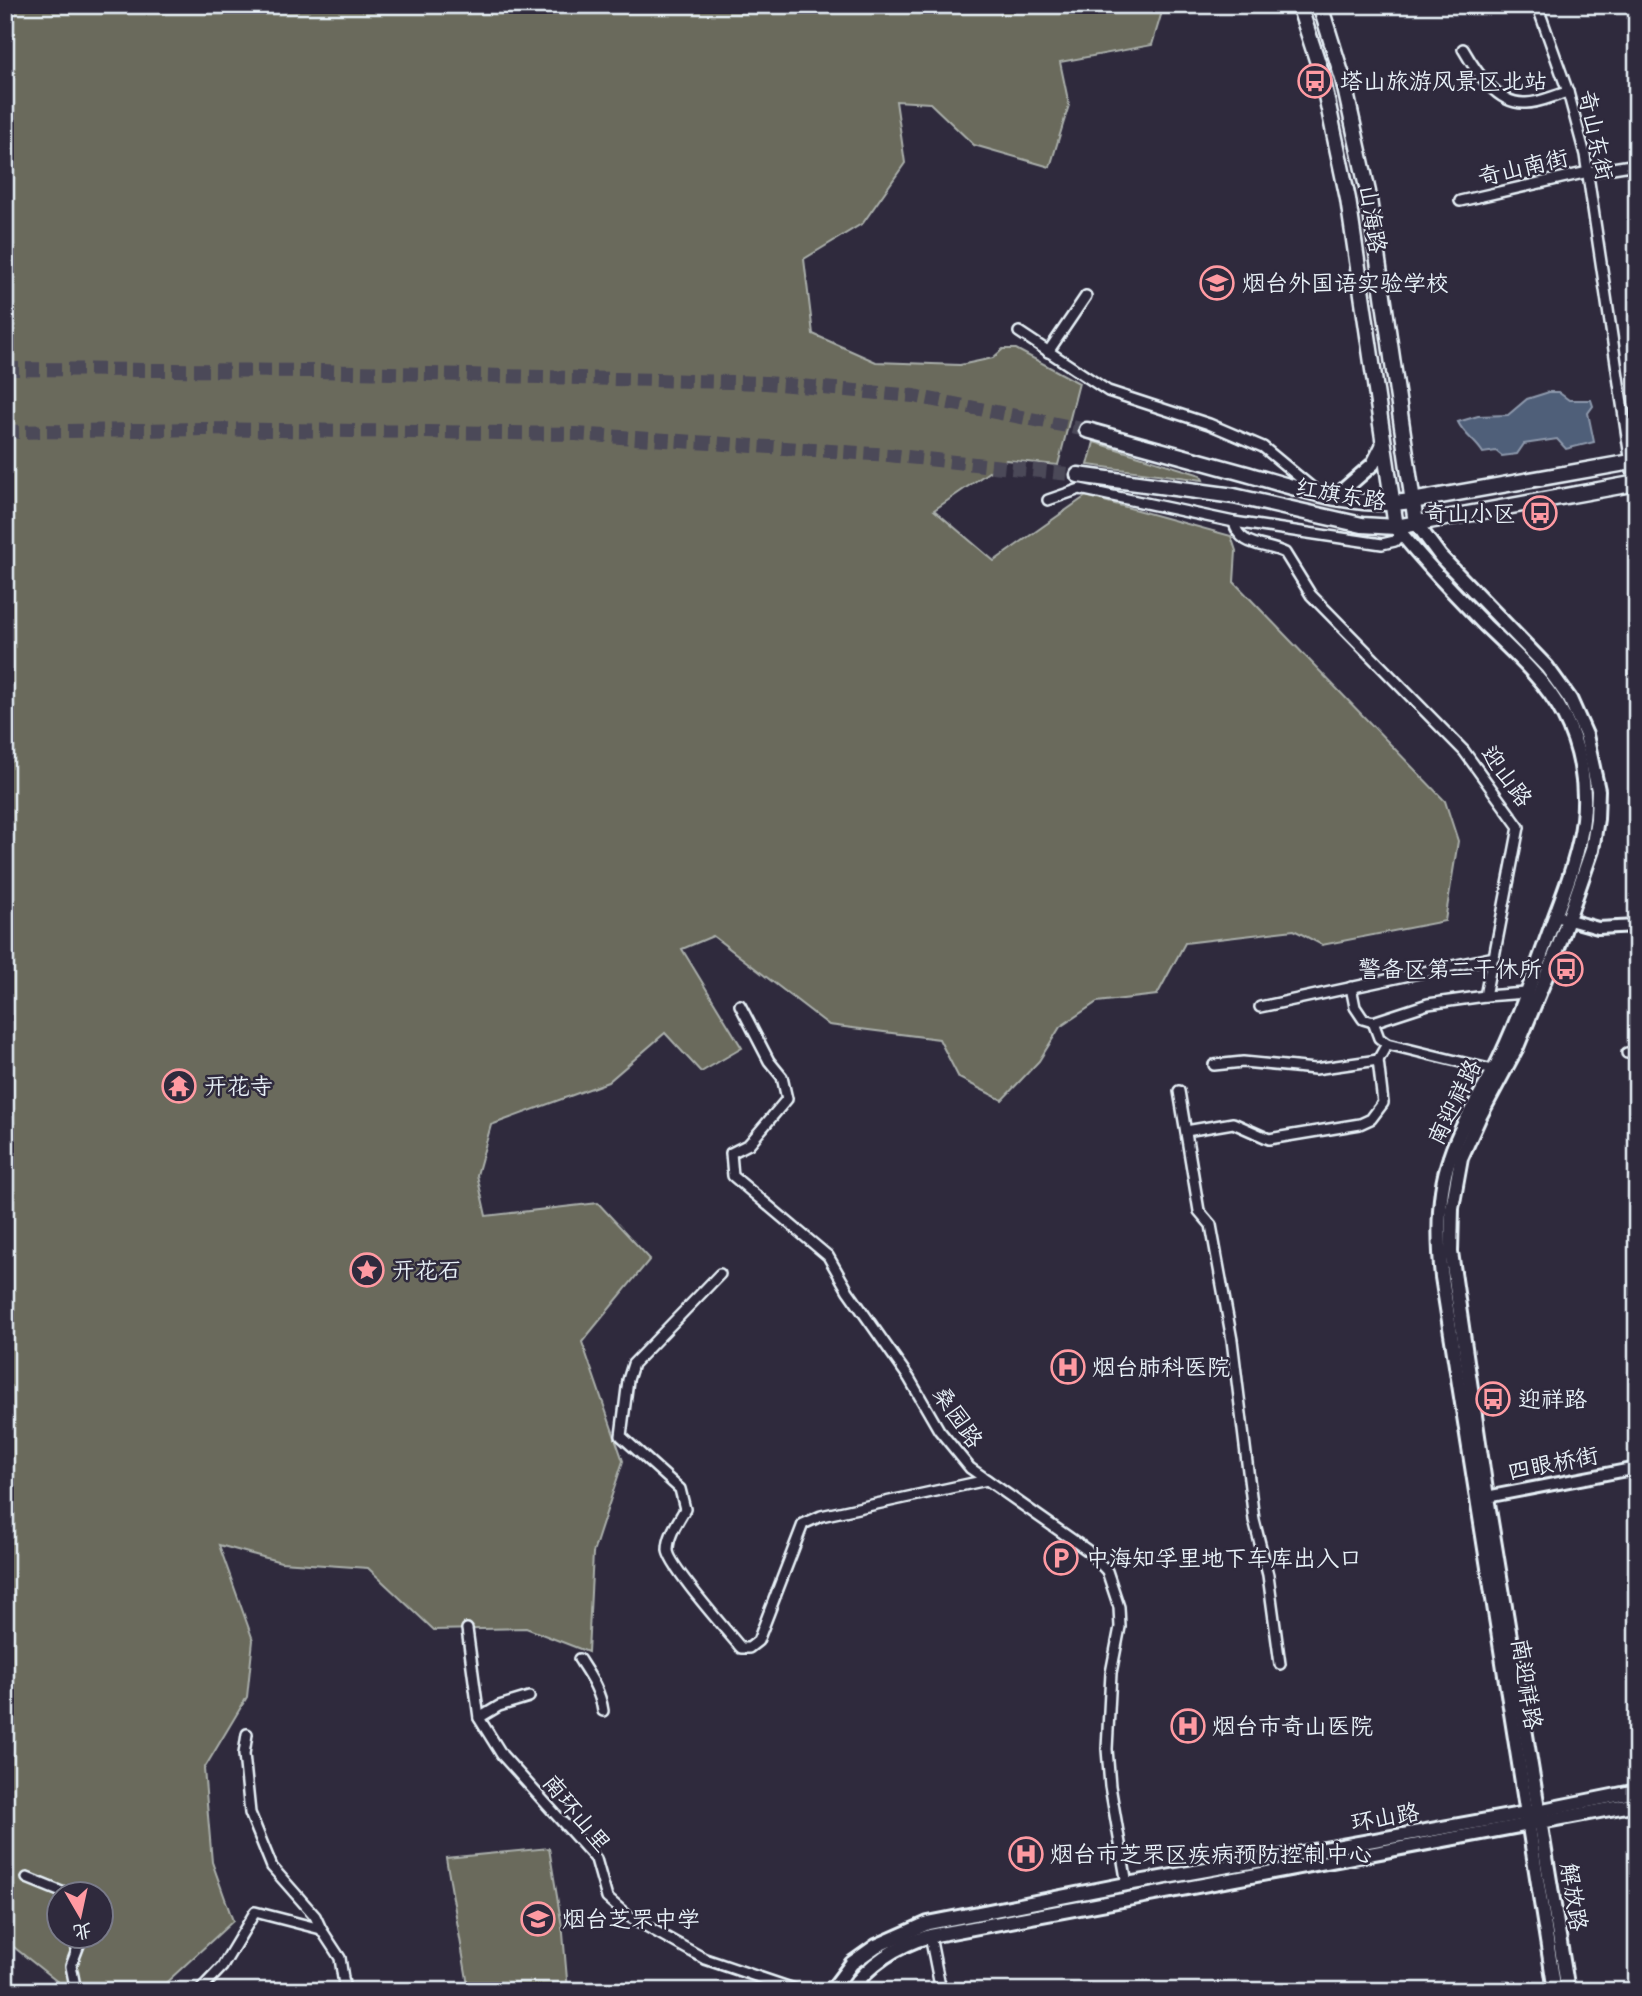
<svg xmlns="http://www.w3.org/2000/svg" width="1642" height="1996" viewBox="0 0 1642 1996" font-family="Pangolin,'LXGW WenKai TC',sans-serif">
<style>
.green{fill:#6a6a5c;stroke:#a9aeaa;stroke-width:2;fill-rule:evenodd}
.water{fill:#505e79;stroke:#8d99ac;stroke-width:2}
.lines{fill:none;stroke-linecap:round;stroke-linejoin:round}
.primary-tunnel{stroke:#4b4859;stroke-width:14;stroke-dasharray:14 7;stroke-linecap:butt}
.minor-casing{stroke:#e8f1f8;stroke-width:14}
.tertiary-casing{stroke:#e8f1f8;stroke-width:16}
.secondary-casing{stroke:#e8f1f8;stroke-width:18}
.primary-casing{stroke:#e8f1f8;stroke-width:19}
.minor{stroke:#2f2a3d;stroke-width:9}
.tertiary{stroke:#2f2a3d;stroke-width:10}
.secondary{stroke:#2f2a3d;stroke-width:12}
.primary{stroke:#2f2a3d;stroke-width:14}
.labels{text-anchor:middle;stroke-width:5;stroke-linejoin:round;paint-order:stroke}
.poi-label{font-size:23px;fill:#e8f1f8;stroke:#2f2a3d;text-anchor:start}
.street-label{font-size:23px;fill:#e8f1f8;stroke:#2f2a3d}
</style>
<rect width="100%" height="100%" fill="#2f2a3d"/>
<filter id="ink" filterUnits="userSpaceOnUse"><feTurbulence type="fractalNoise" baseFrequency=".0143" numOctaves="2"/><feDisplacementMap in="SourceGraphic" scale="14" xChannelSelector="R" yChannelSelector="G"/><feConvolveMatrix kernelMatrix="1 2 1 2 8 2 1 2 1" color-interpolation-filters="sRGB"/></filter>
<g filter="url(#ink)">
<g class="green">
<path d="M5,5H1164L1152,45L1060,62L1069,105L1050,167L974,145L930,103L896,101L905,163L863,223L804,259L813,334L876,362L960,365L993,358L1003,349H1016L1079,383L1058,465L1006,460L934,510L994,561L1086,496L1231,536L1236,551L1234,582L1445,801L1458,841L1445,921L1322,945L1294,930L1185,943L1157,995L1097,1002L1060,1027L1039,1061L1002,1100L959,1078L939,1039L829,1025L713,936L682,949L742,1048L701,1072L665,1033L608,1082L491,1125L477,1175L486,1216L598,1203L650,1259L582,1342L623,1461L593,1553L588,1652L526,1628L434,1630L368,1568L281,1562L219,1545L253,1640L247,1697L204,1769L212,1862L233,1921L157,1991H69L5,1940ZM60,1895H102V1937H60Z"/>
<path d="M1094,442L1201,475L1203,480L1088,465Z"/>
<path d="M549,1848L563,1933L568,1991H469L446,1858Z"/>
</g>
<path class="water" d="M1549,392H1558L1569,400H1591L1593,406L1588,413L1594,442L1566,449L1557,439L1524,444L1517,454L1502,456L1496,451L1483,453C1476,441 1464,435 1458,422L1478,416L1508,415L1527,399Z"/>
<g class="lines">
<g class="primary-tunnel">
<path d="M5,369L317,371L766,383L914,396L1087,430"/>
<path d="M5,432L203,429L576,434L889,455L1078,475"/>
</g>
<defs>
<g id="minor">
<path d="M1537,5L1568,92L1585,155L1634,484"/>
<path d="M1463,49C1475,70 1497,105 1526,103C1540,103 1555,95 1568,92"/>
<path d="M1460,201L1588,172L1637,164"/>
<path d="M1019,332L1108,391L1209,424L1263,447L1316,491"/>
<path d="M1048,352L1086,296"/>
<path d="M1048,500L1080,489L1234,522L1382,544L1395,541L1399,536L1397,529"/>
<path d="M1234,522C1239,548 1266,543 1285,553L1311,595L1464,751L1519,827L1494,957L1260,1007"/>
<path d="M1351,987L1355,1007L1363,1019L1373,1022L1428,1004L1485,996L1492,961"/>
<path d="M1485,996L1526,993"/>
<path d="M740,1005L769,1061L782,1077L787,1099L749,1144L731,1153L733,1176L828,1256L848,1291L909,1378L939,1430L970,1468L1087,1550L1107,1571L1119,1607L1120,1627L1111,1673L1107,1749L1110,1786L1127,1884"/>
<path d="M1373,1022L1379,1038L1387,1044L1497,1071"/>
<path d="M1627,1053H1637"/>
<path d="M1214,1065L1243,1062L1315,1069L1378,1060L1387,1044"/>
<path d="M1179,1091L1199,1211L1211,1225L1232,1340L1254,1520L1268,1575L1280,1664"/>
<path d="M1186,1131L1233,1123L1269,1139L1360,1124L1371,1119L1383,1103L1378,1060"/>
<path d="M720,1274L633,1364L628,1380L621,1436L680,1489L685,1509C678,1522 668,1535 668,1550C668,1565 728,1632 741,1648H749L758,1641L803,1524L821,1516L987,1480"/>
<path d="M467,1629L479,1718L502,1755L596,1859L607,1898L628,1916L705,1959L800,1991"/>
<path d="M579,1659C590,1676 600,1690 603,1711"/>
<path d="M479,1718L499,1706L529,1697"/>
<path d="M247,1734L244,1754L250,1813L272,1867L315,1916L321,1929L340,1958L344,1985L342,1991"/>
<path d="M27,1878L69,1895"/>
<path d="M930,1936L941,1991"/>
<path d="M76,1991L71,1966L82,1937"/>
<path d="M199,1991L222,1967L255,1912L321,1929"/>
</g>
<g id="tertiary">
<path d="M1555,916L1598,928L1637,926"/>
<path d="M1481,1498L1637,1468"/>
</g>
<g id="secondary">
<path d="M1334,498L1373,464L1383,444"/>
<path d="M1416,523L1441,557L1547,667L1570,699L1586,735L1598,790L1597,819L1592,850L1559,945L1517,1047L1479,1118L1461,1158L1452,1208L1451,1252L1487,1497L1568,1991"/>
<path d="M1396,527C1424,562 1454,593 1485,625C1514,653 1545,680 1564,716C1580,747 1587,785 1583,819C1579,857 1563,894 1550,930C1533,977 1516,1027 1493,1072C1478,1100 1460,1126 1450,1157C1437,1194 1438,1239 1442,1277L1555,1991"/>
<path d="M831,1991L852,1963L876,1946L928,1923L1127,1884L1538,1811L1637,1791"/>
<path d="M850,1991C870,1963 898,1945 930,1936L1637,1804"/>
</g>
<g id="primary">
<path d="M1299,5L1321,72L1348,199L1396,527"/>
<path d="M1320,5L1343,79L1368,192L1416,523"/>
<path d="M1087,430C1139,444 1191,459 1243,473C1298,488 1354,510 1412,501L1637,461"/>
<path d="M1078,475L1234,496L1362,525L1396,527L1637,483"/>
</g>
</defs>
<use href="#minor" class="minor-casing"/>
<use href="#tertiary" class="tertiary-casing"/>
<use href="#secondary" class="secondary-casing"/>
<use href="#primary" class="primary-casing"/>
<use href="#minor" class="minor"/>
<use href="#tertiary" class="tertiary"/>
<use href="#secondary" class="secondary"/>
<use href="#primary" class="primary"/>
</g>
</g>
<defs>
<symbol id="bus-ring" viewBox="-11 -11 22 22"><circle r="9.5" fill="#2f2a3d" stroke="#ff9aa2" stroke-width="1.5"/><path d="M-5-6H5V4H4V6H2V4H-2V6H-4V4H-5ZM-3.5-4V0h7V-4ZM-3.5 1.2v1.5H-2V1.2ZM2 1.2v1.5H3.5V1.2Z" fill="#ff9aa2"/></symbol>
<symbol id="school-ring" viewBox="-11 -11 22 22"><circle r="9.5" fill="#2f2a3d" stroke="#ff9aa2" stroke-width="1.5"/><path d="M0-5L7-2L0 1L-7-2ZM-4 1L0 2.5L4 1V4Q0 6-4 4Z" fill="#ff9aa2"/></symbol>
<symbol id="temple-ring" viewBox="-11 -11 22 22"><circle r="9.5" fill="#2f2a3d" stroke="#ff9aa2" stroke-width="1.5"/><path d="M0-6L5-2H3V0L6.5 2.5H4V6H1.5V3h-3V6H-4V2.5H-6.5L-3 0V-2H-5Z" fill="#ff9aa2"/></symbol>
<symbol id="sight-ring" viewBox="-11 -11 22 22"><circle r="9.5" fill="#2f2a3d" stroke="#ff9aa2" stroke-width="1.5"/><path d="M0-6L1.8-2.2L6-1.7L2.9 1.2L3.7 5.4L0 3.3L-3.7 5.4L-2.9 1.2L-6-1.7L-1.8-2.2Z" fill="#ff9aa2"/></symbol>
<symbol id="hospital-ring" viewBox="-11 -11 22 22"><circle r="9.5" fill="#2f2a3d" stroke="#ff9aa2" stroke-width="1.5"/><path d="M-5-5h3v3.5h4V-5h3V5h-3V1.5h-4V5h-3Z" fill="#ff9aa2"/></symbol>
<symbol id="parking-ring" viewBox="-11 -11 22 22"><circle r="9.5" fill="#2f2a3d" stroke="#ff9aa2" stroke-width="1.5"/><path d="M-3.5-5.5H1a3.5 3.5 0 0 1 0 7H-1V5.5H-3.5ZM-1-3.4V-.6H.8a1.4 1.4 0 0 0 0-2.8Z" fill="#ff9aa2"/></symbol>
</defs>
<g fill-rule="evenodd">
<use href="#bus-ring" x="1296" y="62" width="38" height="38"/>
<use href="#school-ring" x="1198" y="264" width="38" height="38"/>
<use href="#bus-ring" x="1521" y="494" width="38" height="38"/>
<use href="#bus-ring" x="1547" y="950" width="38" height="38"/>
<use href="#temple-ring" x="160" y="1067" width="38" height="38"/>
<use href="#sight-ring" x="348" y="1251" width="38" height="38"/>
<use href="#hospital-ring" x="1049" y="1348" width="38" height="38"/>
<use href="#bus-ring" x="1474" y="1380" width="38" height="38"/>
<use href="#parking-ring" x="1042" y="1539" width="38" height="38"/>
<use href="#hospital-ring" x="1169" y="1707" width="38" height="38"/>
<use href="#hospital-ring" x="1007" y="1835" width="38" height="38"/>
<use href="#school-ring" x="519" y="1900" width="38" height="38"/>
</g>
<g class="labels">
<g class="poi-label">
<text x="1340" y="89">塔山旅游风景区北站</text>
<text x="1242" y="291">烟台外国语实验学校</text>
<text x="1516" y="521" text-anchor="end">奇山小区</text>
<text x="1542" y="977" text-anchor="end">警备区第二干休所</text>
<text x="204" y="1094">开花寺</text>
<text x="392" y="1278">开花石</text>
<text x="1092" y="1375">烟台肺科医院</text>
<text x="1518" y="1407">迎祥路</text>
<text x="1086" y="1566">中海知孚里地下车库出入口</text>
<text x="1212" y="1734">烟台市奇山医院</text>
<text x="1050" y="1862">烟台市芝罘区疾病预防控制中心</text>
<text x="562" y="1927">烟台芝罘中学</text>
</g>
<g class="street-label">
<text transform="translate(1596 135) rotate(78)" y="8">奇山东街</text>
<text transform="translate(1523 167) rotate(-13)" y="8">奇山南街</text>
<text transform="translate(1373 219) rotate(81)" y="8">山海路</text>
<text transform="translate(1341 494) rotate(10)" y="8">红旗东路</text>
<text transform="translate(1507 776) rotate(54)" y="8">迎山路</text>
<text transform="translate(1454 1102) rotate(-64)" y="8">南迎祥路</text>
<text transform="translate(958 1417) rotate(55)" y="8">桑园路</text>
<text transform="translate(1553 1463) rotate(-11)" y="8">四眼桥街</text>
<text transform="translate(1527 1684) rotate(81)" y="8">南迎祥路</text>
<text transform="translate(577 1813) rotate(51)" y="8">南环山里</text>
<text transform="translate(1385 1817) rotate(-10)" y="8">环山路</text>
<text transform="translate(1574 1897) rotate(81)" y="8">解放路</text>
</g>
</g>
<rect width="1642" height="1996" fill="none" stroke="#2f2a3d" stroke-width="28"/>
<rect x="14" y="14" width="1614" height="1968" fill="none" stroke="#e8f1f8" stroke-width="2.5" filter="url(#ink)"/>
<g transform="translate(80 1915) rotate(171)"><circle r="33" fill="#2f2a3d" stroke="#797a88" stroke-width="2"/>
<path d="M0-5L12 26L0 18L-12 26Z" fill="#ff9aa2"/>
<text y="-10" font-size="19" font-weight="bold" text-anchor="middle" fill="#e8f1f8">北</text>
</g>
</svg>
